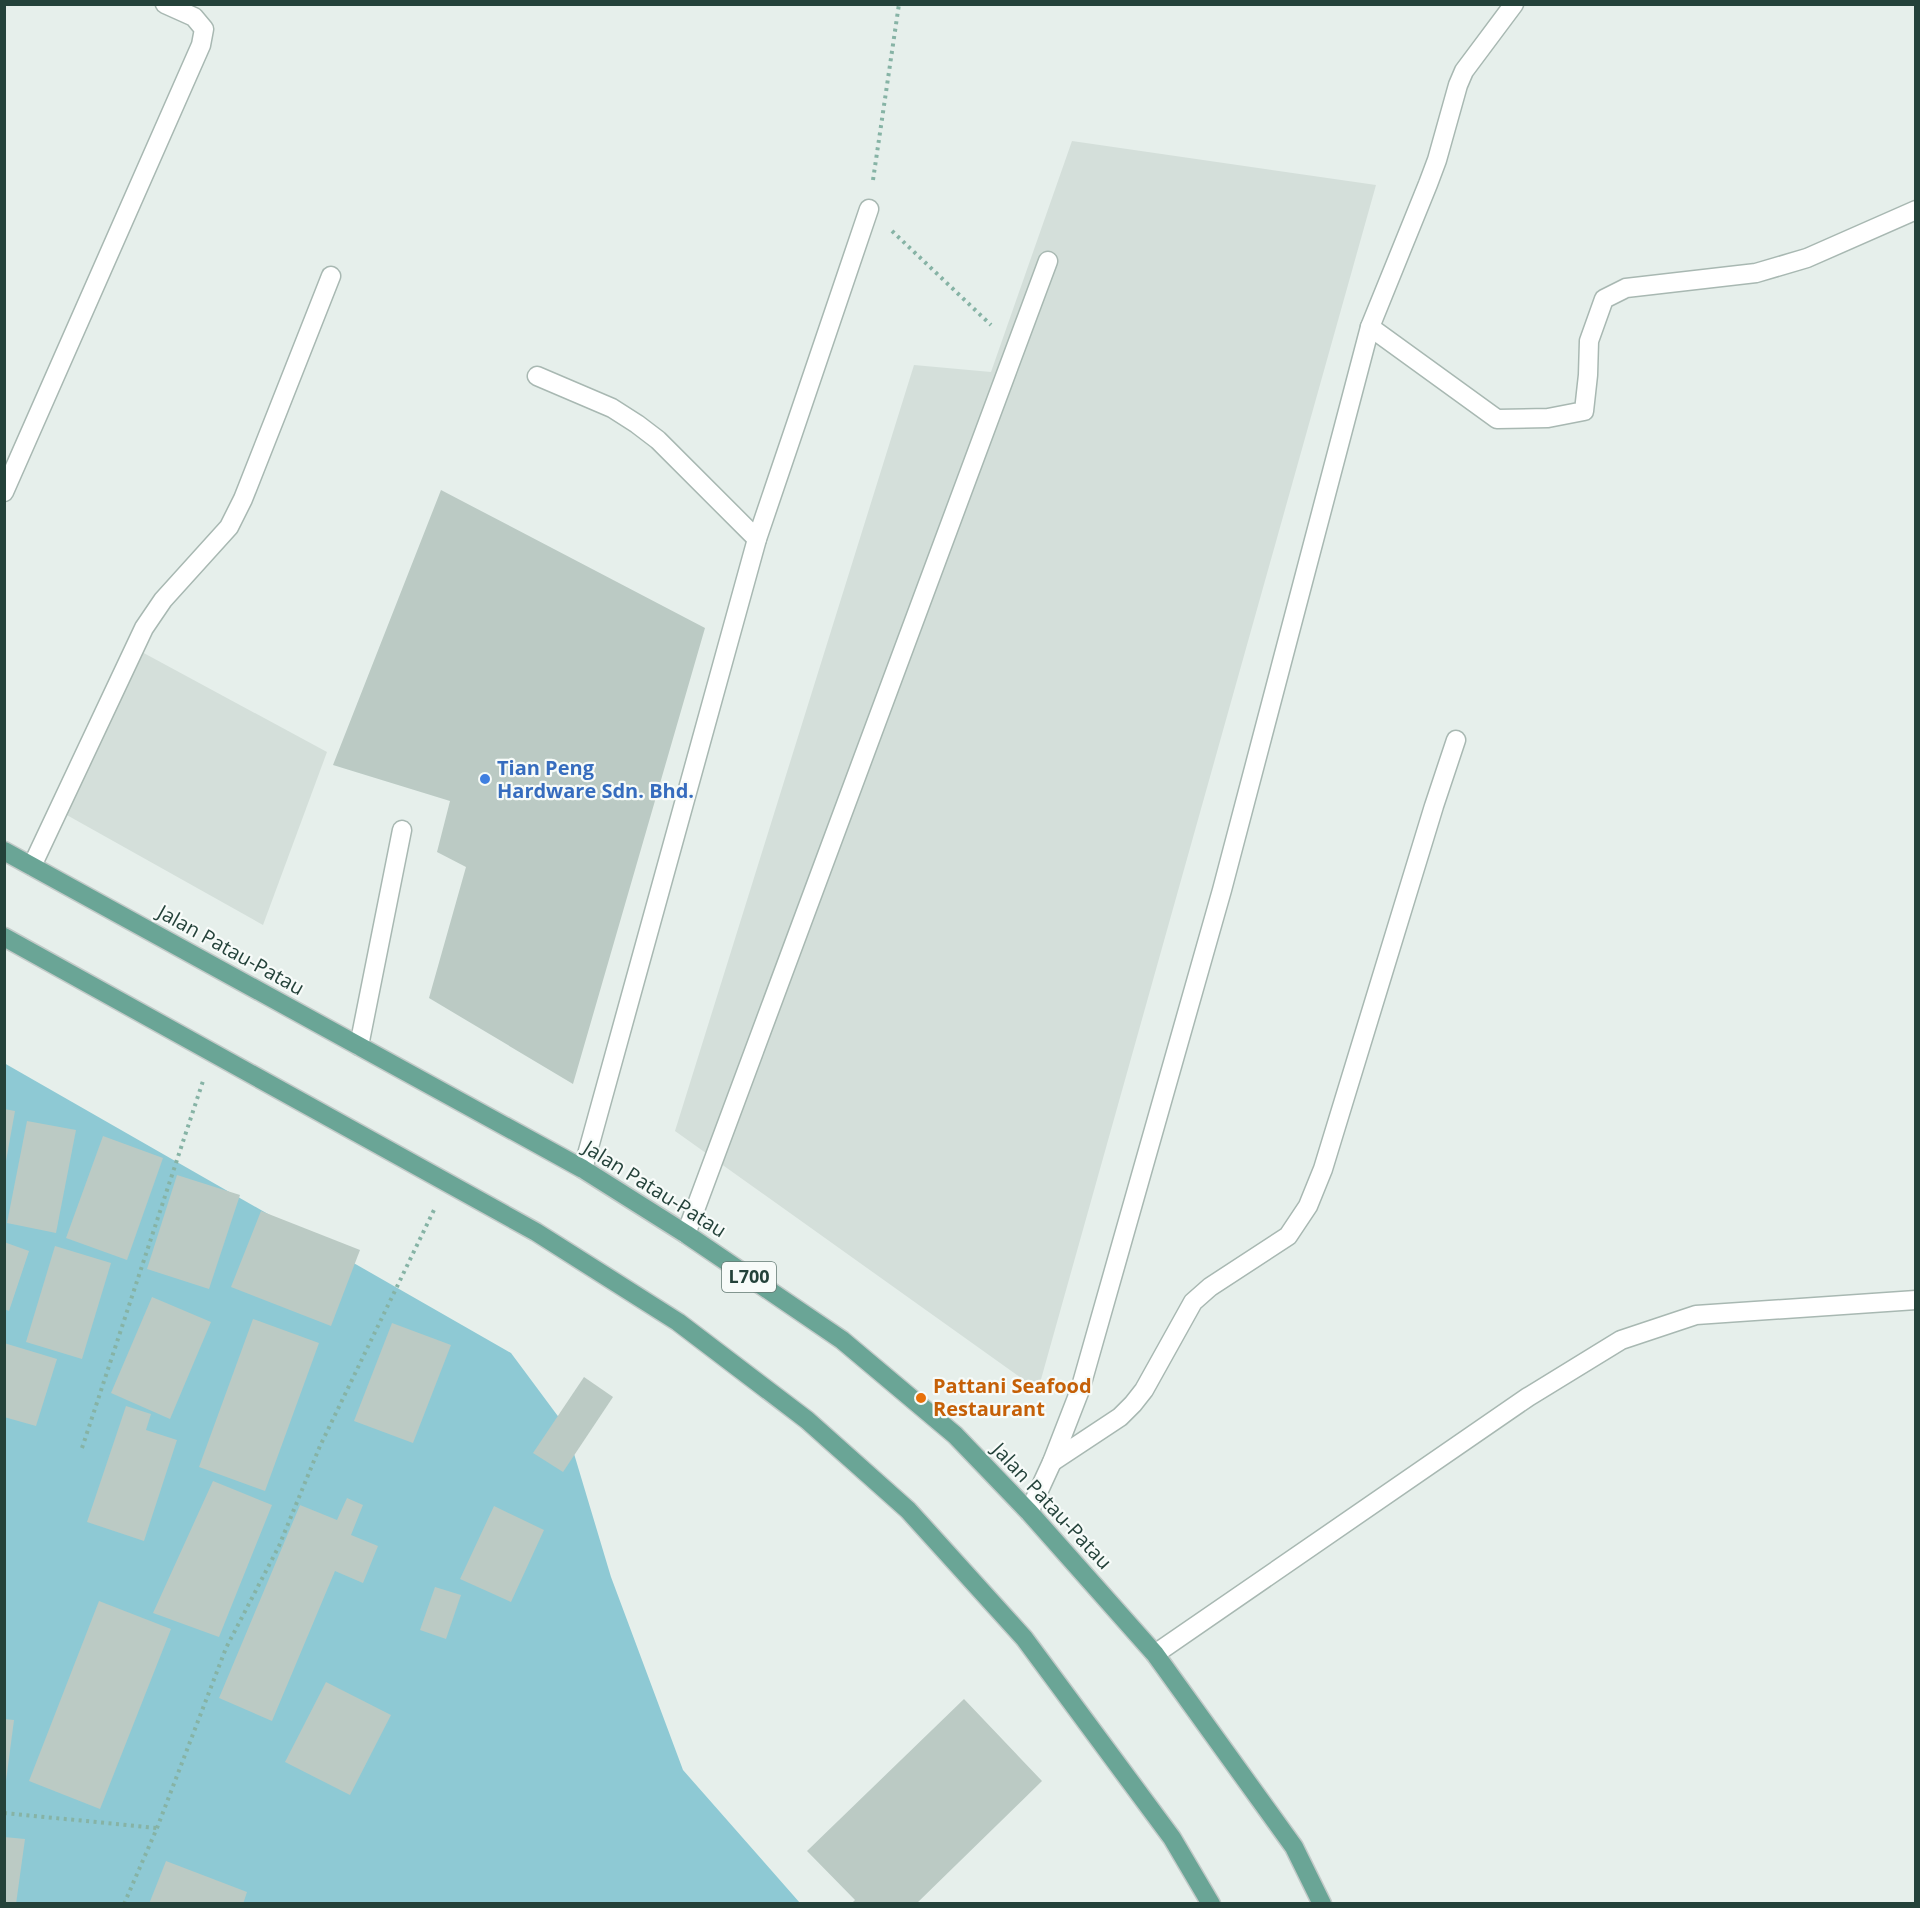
<svg xmlns="http://www.w3.org/2000/svg" width="1920" height="1908" viewBox="0 0 1920 1908" font-family="'Open Sans',sans-serif">
<style>
.built{fill:#d4dfda}
.water{fill:#8ec9d4}
.building{fill:#bbcac4}
.lines{fill:none;stroke-linecap:round;stroke-linejoin:round}
.minor-casing{stroke:#a8b8b2;stroke-width:21}
.major-casing{stroke:#c2cac8;stroke-width:21}
.path{stroke:#86b3a5;stroke-width:4;stroke-dasharray:3 4.5;stroke-linecap:butt}
.minor{stroke:#fff;stroke-width:18}
.major{stroke:#6aa596;stroke-width:18}
.shop-dot{fill:#3f7fe0;stroke:#f7fbf9;stroke-width:2}
.food-dot{fill:#e8710a;stroke:#f7fbf9;stroke-width:2}
.labels{text-anchor:middle;stroke-width:4.5;stroke-linejoin:round;paint-order:stroke}
.shield{fill:#f7fbf9;stroke:#637a73;stroke-width:1.5}
.shield-label{font-size:18px;font-weight:bold;fill:#24423a}
.shop-label{font-size:20px;font-weight:bold;fill:#366cbe;stroke:#f7fbf9;text-anchor:start}
.street-label{font-size:20px;fill:#24423a;stroke:#f7fbf9}
.food-label{font-size:20px;font-weight:bold;fill:#c56008;stroke:#f7fbf9;text-anchor:start}
</style>
<rect width="100%" height="100%" fill="#e6efeb"/>
<g class="built">
<path d="M1072,141L1376,185L1038,1390L675,1131L914,365L991,372Z"/>
<path d="M140,651L327,752L263,925L65,814Z"/>
</g>
<path class="water" d="M4,1063L511,1353L566,1427L611,1577L683,1770L800,1903H5Z"/>
<g class="building">
<path d="M441,490L705,628L573,1084L429,998L466,867L437,852L450,801L333,765Z"/>
<path d="M4,1109L15,1111L6,1161H4Z"/>
<path d="M27,1121L76,1130L56,1233L7,1223Z"/>
<path d="M103,1136L163,1158L127,1260L66,1238Z"/>
<path d="M177,1175L240,1195L209,1289L147,1269Z"/>
<path d="M261,1211L360,1250L331,1326L231,1287Z"/>
<path d="M4,1242L29,1251L9,1311L4,1309Z"/>
<path d="M55,1246L111,1263L82,1359L26,1342Z"/>
<path d="M152,1297L211,1322L170,1419L111,1393Z"/>
<path d="M253,1319L319,1343L265,1491L199,1467Z"/>
<path d="M392,1323L451,1345L413,1443L354,1421Z"/>
<path d="M4,1343L57,1359L36,1426L4,1417Z"/>
<path d="M584,1377L613,1397L563,1472L533,1453Z"/>
<path d="M126,1406L151,1414L146,1430L177,1440L144,1541L87,1522Z"/>
<path d="M213,1481L272,1505L219,1637L153,1613Z"/>
<path d="M347,1498L363,1505L351,1535L378,1546L363,1583L335,1571L272,1721L219,1698L300,1505L337,1520Z"/>
<path d="M494,1506L544,1530L511,1602L460,1579Z"/>
<path d="M435,1587L461,1595L446,1639L420,1630Z"/>
<path d="M99,1601L171,1629L100,1809L29,1781Z"/>
<path d="M326,1682L391,1715L350,1795L285,1762Z"/>
<path d="M964,1699L1042,1781L916,1904H851L855,1900L807,1851Z"/>
<path d="M4,1719L14,1720L6,1781H4Z"/>
<path d="M4,1837L25,1839L16,1904H4Z"/>
<path d="M166,1861L247,1892L243,1904H149Z"/>
</g>
<g class="lines">
<defs>
<g id="minor">
<path d="M1370,327L1497,419L1548,418L1584,411L1588,375L1589,341L1604,299L1626,288L1756,273L1807,258L1916,210"/>
<path d="M537,376L612,408L637,424L658,440L757,539"/>
<path d="M4,492L201,45L204,29L194,17L165,4"/>
<path d="M32,866L144,628L163,600L229,527L243,499L331,276"/>
<path d="M359,1046L402,830"/>
<path d="M583,1169L757,539L869,209"/>
<path d="M686,1234L1048,261"/>
<path d="M1052,1462L1120,1417L1133,1404L1144,1390L1193,1302L1210,1287L1288,1236L1308,1206L1323,1169L1434,806L1456,740"/>
<path d="M1029,1512L1052,1462L1080,1390L1222,890L1370,327L1428,184L1437,160L1458,85L1464,71L1514,4"/>
<path d="M1155,1654L1528,1397L1621,1340L1696,1315L1916,1300"/>
</g>
<g id="major">
<path d="M4,851L583,1169L686,1234L842,1340L955,1435L1029,1512L1155,1654L1294,1847L1322,1904"/>
<path d="M4,937L536,1232L678,1322L807,1420L908,1510L1024,1638L1172,1838L1211,1904"/>
</g>
</defs>
<use href="#minor" class="minor-casing"/>
<use href="#major" class="major-casing"/>
<g class="path">
<path d="M873,180L899,4"/>
<path d="M892,231L991,325"/>
<path d="M82,1448L203,1081"/>
<path d="M4,1813L157,1828"/>
<path d="M124,1904L157,1828L226,1648L279,1546L320,1446L434,1210"/>
</g>
<use href="#minor" class="minor"/>
<use href="#major" class="major"/>
</g>
<circle class="shop-dot" cx="485" cy="779" r="6"/>
<circle class="food-dot" cx="921" cy="1398" r="6"/>
<g class="labels">
<rect class="shield" x="722" y="1262" width="54" height="30" rx="4.5"/>
<g class="shield-label">
<text x="749" y="1283">L700</text>
</g>
<g class="shop-label">
<text x="497" y="775">Tian Peng<tspan x="497" dy="23">Hardware Sdn. Bhd.</tspan></text>
</g>
<g class="street-label">
<text transform="translate(231 950) rotate(29)" y="7">Jalan Patau-Patau</text>
<text transform="translate(655 1189) rotate(32)" y="7">Jalan Patau-Patau</text>
<text transform="translate(1052 1506) rotate(47)" y="7">Jalan Patau-Patau</text>
</g>
<g class="food-label">
<text x="933" y="1393">Pattani Seafood<tspan x="933" dy="23">Restaurant</tspan></text>
</g>
</g>
<rect width="1920" height="1908" fill="none" stroke="#24423a" stroke-width="12"/>
</svg>
